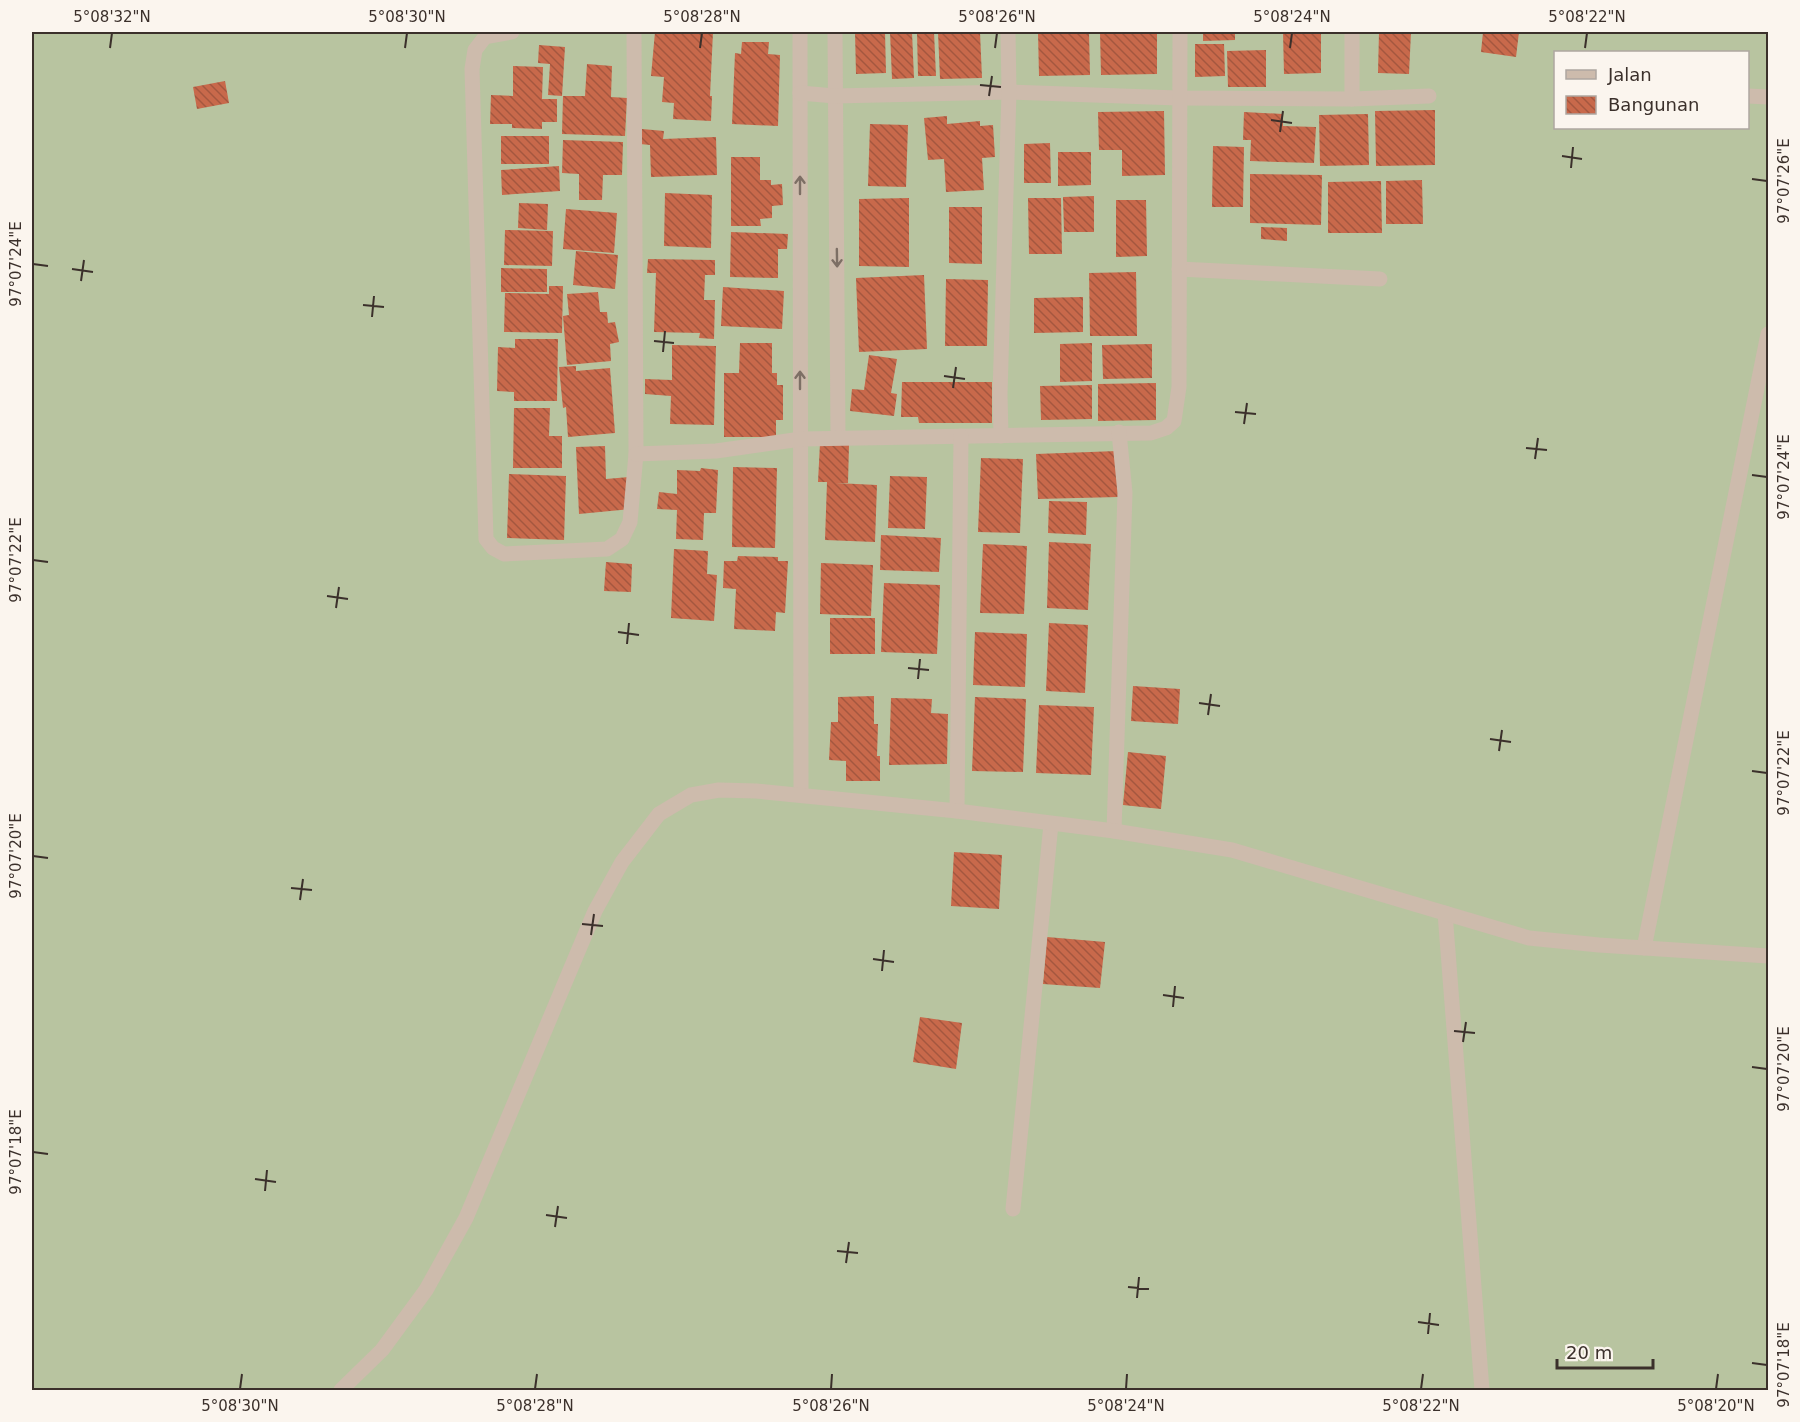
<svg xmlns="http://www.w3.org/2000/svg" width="1800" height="1422" viewBox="0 0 1800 1422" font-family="'DejaVu Sans',sans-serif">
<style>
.grass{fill:#b8c4a0;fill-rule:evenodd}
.building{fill:url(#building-back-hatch)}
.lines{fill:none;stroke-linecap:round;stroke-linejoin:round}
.minor{stroke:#cdbbac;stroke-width:15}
.oneway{stroke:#7d6f65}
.ticks{fill:none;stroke:#3b302b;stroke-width:2}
.neatline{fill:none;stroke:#3b302b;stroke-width:2}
.ticks-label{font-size:15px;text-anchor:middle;fill:#3b302b}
</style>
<defs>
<pattern id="building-back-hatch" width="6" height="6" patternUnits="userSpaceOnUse" patternTransform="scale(1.5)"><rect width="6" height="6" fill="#c8694b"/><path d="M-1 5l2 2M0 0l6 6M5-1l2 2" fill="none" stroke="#a4573f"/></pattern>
</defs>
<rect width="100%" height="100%" fill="#f4ebe1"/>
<path class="grass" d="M32,32H1768V1390H32ZM1556,52H1748V128H1556Z"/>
<g class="building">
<path d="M655,32H713L710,96H712L711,121L673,119L674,103L662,102L664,77L651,76Z"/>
<path d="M855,32H885L886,73L856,74Z"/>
<path d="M890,32H912L914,78L892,79Z"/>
<path d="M917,32H934L936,76H918Z"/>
<path d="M938,32H980L982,78L940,79Z"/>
<path d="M1038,32H1089L1090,75L1039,76Z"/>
<path d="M1100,32H1157V74L1101,75Z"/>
<path d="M1203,32H1235V40L1203,41Z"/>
<path d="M1283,32H1321V73L1284,74Z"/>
<path d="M1379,32H1411L1409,74L1378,73Z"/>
<path d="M1483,32H1519L1516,57L1481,52Z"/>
<path d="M742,42H769L768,54L780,55L778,126L732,124L735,53L741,54Z"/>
<path d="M1195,44H1224L1225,76L1195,77Z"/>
<path d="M539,45L565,47L562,96L548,95L550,64L538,63Z"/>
<path d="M1266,50V87H1228L1227,51Z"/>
<path d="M587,64L612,66L611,97L627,98L625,136L562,134L563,96H585Z"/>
<path d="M513,66L543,67L542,99H557V122H542V129L512,128V124H490L491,95L513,96Z"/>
<path d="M225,81L229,103L197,109L193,87Z"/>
<path d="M1435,110V165L1376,166L1375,111Z"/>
<path d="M1164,111L1165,175L1122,176V150H1099L1098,112Z"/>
<path d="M1244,112L1283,114V126L1316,127L1314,163L1250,161L1251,140H1243Z"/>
<path d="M1368,114L1369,165L1320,166L1319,115Z"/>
<path d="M947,116V124L980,121V126L993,125L995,157L982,158L984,190L946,192L944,159L928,160L924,118Z"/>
<path d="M870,124L908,125L906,187L868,186Z"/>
<path d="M642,129L664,131L663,139L716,137L717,175L651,177L650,145L640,144Z"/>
<rect x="501" y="136" width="48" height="28"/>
<path d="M563,140L623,142L622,175H603L602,200H579V174L562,173Z"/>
<path d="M1050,143L1051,183H1024V144Z"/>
<path d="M1213,146L1244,147L1243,207H1212Z"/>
<path d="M1058,152H1091V185L1058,186Z"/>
<path d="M731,157H760V180H771V185L782,184L783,205L772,206V218L760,219L761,226H731Z"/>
<path d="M559,166L560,191L502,195L501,170Z"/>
<path d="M1250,174L1322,175L1321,225L1250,223Z"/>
<path d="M1422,180L1423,224H1386V181Z"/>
<path d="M1381,181L1382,233H1328V182Z"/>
<path d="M665,193L712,195L711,248L664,246Z"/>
<path d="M1094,196V232H1064L1063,197Z"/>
<path d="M909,198V267L859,266V199Z"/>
<path d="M1028,198H1061L1062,254H1029Z"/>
<path d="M1116,200H1146L1147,256L1116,257Z"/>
<path d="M519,203L548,204L547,230L518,228Z"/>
<path d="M949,207H982V264L949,263Z"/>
<path d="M566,209L617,213L614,253L563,249Z"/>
<path d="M1261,227L1287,228V241L1261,239Z"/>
<path d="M505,230L553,231L552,266L504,265Z"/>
<path d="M731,232L788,234L787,249H778V278L730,277Z"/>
<path d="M576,251L618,255L615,289L573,285Z"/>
<path d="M648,259L715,260V275H705L704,300H715L714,339L699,338L700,333L654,332L656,273H647Z"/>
<path d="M501,268L547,269V292H501Z"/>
<path d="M1136,272L1137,336H1090L1089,273Z"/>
<path d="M924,275L927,349L859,352L856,278Z"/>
<path d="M946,279L988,280L987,346H945Z"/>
<path d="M549,286H563L562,333L504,332L505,293L549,294Z"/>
<path d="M723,287L784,291L782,329L721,326Z"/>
<path d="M598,292L600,312H607L608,323L615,322L619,342L610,344L611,361L567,365L563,316L569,315L567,294Z"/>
<path d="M1083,297V332L1034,333V298Z"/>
<path d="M515,339H558L557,401H514V392L497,391L498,347L515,348Z"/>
<path d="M740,343H772V373H777V385H783V420H776V437H724V373H739Z"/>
<path d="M1092,343V381L1060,382V344Z"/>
<path d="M1152,344V378L1103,379L1102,345Z"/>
<path d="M672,345L716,346L714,425L670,424L671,396L645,394V379L672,380Z"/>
<path d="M869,355L897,359L891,393L897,394L894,416L850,411L852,389L864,390Z"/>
<path d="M576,366V371L610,368L615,433L568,437L566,407L563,408L559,367Z"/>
<path d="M902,382H992V423H919L918,417H901Z"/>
<path d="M1156,383V420L1098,421V384Z"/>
<path d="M1092,385V419L1041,420L1040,386Z"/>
<path d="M514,408H550L549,436H562V468H513Z"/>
<path d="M820,443L849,445L848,483H836L877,485L875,542L825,540L827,482H818Z"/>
<path d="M605,446L606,479L629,477L631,509L579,514L576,447Z"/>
<path d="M1117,451L1118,497L1038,499L1036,454Z"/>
<path d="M981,458L1023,459L1020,533L978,532Z"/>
<path d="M733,467L777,468L775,548L732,547Z"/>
<path d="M701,468L718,470L716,513H704L703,540L676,539L677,510L657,509L659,492L677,494V470L700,471Z"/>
<path d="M509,474L566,476L564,540L507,538Z"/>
<path d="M890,476L927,477L925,529L888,528Z"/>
<path d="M1049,501L1087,502L1086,535L1048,533Z"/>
<path d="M881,535L941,538L939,572L880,570Z"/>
<path d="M1049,542L1091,544L1088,610L1047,608Z"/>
<path d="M983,544L1027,546L1024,614L980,613Z"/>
<path d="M674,549L708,551L707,574L717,575L714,621L671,618Z"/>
<path d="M738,556L778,557V561H788L785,613L776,612L775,631L734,629L736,589L723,588L724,561H737Z"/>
<path d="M606,562L632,564L631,592L604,591Z"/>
<path d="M821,563L873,565L871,616L820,614Z"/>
<path d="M884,583L940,585L937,654L881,652Z"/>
<rect x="830" y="618" width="45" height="36"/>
<path d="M1049,623L1088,625L1085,693L1046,691Z"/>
<path d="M975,632L1027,634L1025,687L973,685Z"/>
<path d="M1133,686L1180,689L1178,724L1131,721Z"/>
<path d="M874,696V724H878L877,756H880V781H846V761L829,760L831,722H838V697Z"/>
<path d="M975,697L1026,699L1023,772L972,771Z"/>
<path d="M891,698L932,699L931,713L948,714L947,764L889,765Z"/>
<path d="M1039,705L1094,707L1091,775L1036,773Z"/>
<path d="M1128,752L1166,756L1161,809L1123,805Z"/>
<path d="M954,852L1002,855L999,909L951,906Z"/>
<path d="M1047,937L1105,942L1100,988L1043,984Z"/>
<path d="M920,1017L962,1023L956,1069L913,1062Z"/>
</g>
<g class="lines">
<g class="minor">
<path d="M512,32L485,37L475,50L472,69L486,539L493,548L504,554L607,549L622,539L630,522L636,454L634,32"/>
<path d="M800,32L801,795"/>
<path d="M835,32L838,437"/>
<path d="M800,93L835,96L1009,92L1178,98L1352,99L1429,96"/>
<path d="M1748,96L1768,97"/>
<path d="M1352,99V32"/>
<path d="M1179,269L1380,279"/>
<path d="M1001,436L1000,394L1009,92L1008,32"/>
<path d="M636,454L716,451L801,439L1151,433L1166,428L1174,421L1179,387L1180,32"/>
<path d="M957,811L961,436"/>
<path d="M1114,831L1125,493L1119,432"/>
<path d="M1445,913L1482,1390"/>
<path d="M1644,948L1768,334"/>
<path d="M1013,1209L1051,824"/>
<path d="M341,1390L382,1350L426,1290L466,1218L595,911L622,862L659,814L691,795L719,790L756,791L957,811L1114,831L1232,850L1529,938L1599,945L1768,956"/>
</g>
</g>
<defs><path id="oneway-shaft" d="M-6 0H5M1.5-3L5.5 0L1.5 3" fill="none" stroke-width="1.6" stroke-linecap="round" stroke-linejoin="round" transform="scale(1.5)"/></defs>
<g class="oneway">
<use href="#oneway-shaft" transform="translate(800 185) rotate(-90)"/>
<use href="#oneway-shaft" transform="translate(837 258) rotate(89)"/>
<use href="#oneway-shaft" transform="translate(800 380) rotate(-90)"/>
</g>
<path class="ticks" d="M110,48L112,33M405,48L407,33M700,48L702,33M995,48L997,33M1290,48L1292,33M1585,48L1587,33M980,85L1001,87M989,96L992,76M1271,120L1292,123M1280,132L1283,111M1562,156L1582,159M1571,168L1573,147M1752,179L1767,181M33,264L48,266M72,269L93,272M81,281L84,260M363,305L384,307M372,317L374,296M654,341L674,343M663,352L665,331M944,376L965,379M953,388L956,367M1235,412L1256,414M1244,424L1247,403M1526,448L1547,450M1535,459L1538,438M1752,475L1767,477M33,560L48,562M327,596L348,599M336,608L339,587M618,632L639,635M627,644L629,623M908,668L929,670M918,679L920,659M1199,703L1220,706M1208,715L1211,694M1490,739L1511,742M1499,751L1502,730M1752,771L1767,773M33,856L48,858M291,888L312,890M300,900L303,879M582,924L603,926M591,935L594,914M873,959L894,962M882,971L884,950M1163,995L1184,998M1173,1007L1175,986M1454,1031L1475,1033M1463,1042L1466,1022M1752,1067L1767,1069M33,1152L48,1154M255,1179L276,1182M265,1191L267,1170M546,1215L567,1218M555,1227L558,1206M837,1251L858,1253M846,1263L849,1242M1128,1287L1149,1289M1137,1298L1139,1277M1418,1322L1439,1325M1428,1334L1430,1313M1752,1363L1767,1365M240,1389L242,1374M535,1389L537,1374M831,1389L832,1374M1126,1389L1127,1374M1421,1389L1423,1374M1716,1389L1718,1374"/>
<rect width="1800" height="1422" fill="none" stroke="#fbf5ee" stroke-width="66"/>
<rect x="1554" y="51" width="195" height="78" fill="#fbf5ee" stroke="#aea6a0" stroke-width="1.5"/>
<rect x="1566" y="70" width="30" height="9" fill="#cdbbac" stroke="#aea6a0" stroke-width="1.5"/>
<text x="1608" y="81" font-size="18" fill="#3b302b">Jalan</text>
<rect x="1566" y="96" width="30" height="18" fill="url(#building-back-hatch)" stroke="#aea6a0" stroke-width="1.5"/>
<text x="1608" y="111" font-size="18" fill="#3b302b">Bangunan</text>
<path d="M1557 1359v9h96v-9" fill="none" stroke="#3b302b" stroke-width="3"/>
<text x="1566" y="1359" font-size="18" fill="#3b302b" stroke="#fbf5ee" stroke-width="4.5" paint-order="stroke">20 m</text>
<rect x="33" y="33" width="1734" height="1356" class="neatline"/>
<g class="ticks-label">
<text x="112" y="22">5°08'32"N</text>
<text x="407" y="22">5°08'30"N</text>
<text x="702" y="22">5°08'28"N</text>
<text x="997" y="22">5°08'26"N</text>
<text x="1292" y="22">5°08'24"N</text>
<text x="1587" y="22">5°08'22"N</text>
<text transform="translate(1784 181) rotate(-90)" y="5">97°07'26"E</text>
<text transform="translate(16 264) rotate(-90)" y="5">97°07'24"E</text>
<text transform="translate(1784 477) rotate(-90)" y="5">97°07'24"E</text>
<text transform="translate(16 560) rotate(-90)" y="5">97°07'22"E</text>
<text transform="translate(1784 773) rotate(-90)" y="5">97°07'22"E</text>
<text transform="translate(16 856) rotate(-90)" y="5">97°07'20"E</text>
<text transform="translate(1784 1069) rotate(-90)" y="5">97°07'20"E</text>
<text transform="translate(16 1152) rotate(-90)" y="5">97°07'18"E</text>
<text transform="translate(1784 1365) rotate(-90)" y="5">97°07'18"E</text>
<text x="240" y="1411">5°08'30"N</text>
<text x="535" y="1411">5°08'28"N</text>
<text x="831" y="1411">5°08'26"N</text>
<text x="1126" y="1411">5°08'24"N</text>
<text x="1421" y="1411">5°08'22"N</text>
<text x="1716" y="1411">5°08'20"N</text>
</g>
</svg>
